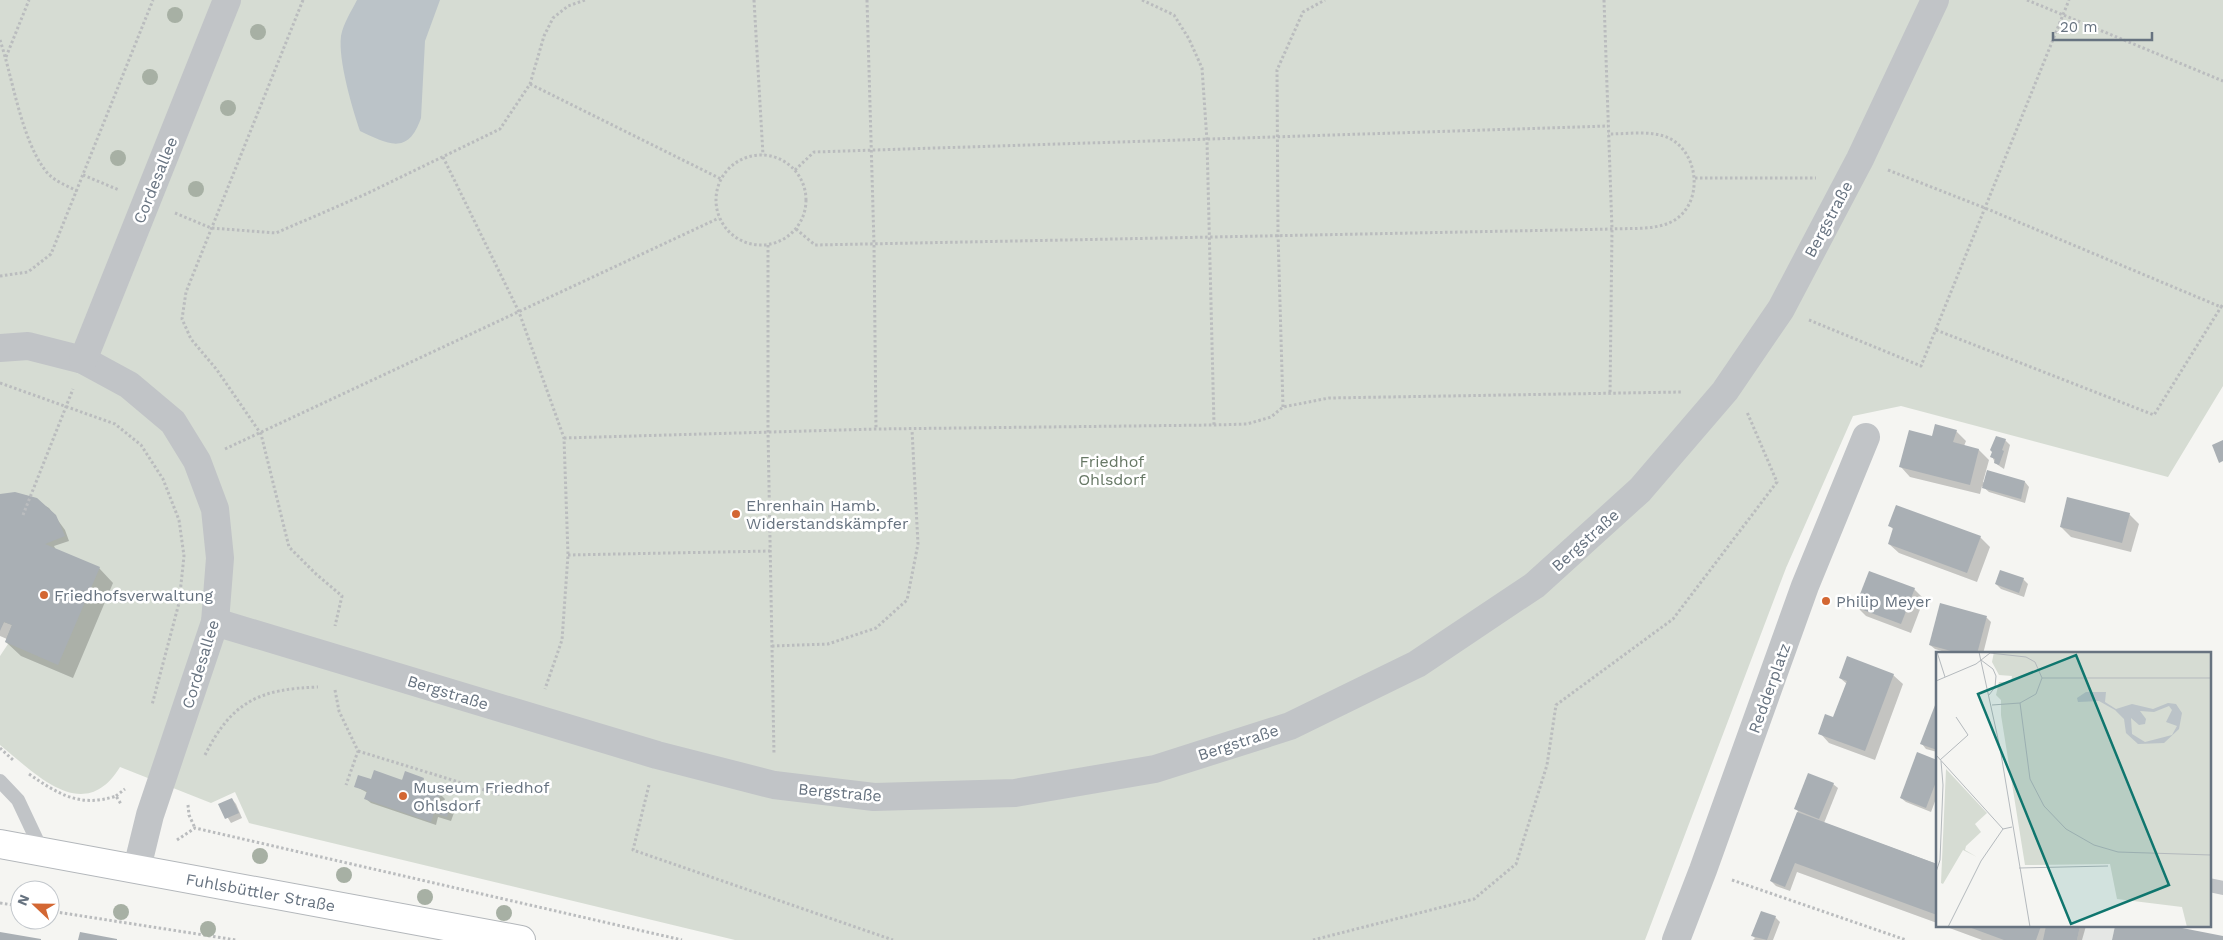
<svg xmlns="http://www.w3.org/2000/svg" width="2223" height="940" viewBox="0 0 2223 940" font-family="'Work Sans',sans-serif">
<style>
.built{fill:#e5e7e5}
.green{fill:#d6dcd3}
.water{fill:#bbc3c8}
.shadow{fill:#0003}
.building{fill:#a9afb4}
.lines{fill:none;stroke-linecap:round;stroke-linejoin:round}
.secondary-casing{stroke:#b3b7bb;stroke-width:30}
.path{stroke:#babcbe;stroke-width:3;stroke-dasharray:2.5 2.5;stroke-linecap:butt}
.service{stroke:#c1c4c7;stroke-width:14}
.minor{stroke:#c1c4c7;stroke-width:28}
.secondary{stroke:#fff;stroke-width:28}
.tree{fill:#a7b0a4}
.poi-dot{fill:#d36733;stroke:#fff;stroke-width:2}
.labels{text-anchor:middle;stroke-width:5;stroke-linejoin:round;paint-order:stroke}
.street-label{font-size:16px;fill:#677380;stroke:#fff}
.park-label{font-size:16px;fill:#677865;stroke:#fff}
.poi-label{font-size:16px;fill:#677380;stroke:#fff;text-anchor:start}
.inset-road{fill:none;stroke:#b4b9bd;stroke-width:1}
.view{fill:#0f766e;fill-opacity:0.15;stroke:#0f766e;stroke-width:2.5}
.inset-edge{fill:none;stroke:#677380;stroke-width:2.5}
</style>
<rect width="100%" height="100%" fill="#f5f5f2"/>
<path class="built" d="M2080,926H2115L2112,940H2077Z"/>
<path class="green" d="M0,0H2223V386L2168,477L1901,406L1853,416L1786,568L1645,940H735L249,823L235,792L211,803L120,767C84,826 36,774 0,745V656L8,644L5,642L12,625L4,622L0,629Z"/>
<path class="water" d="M357,0H440L425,41L421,118C408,156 388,144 360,131C352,107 338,60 341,36C343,24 352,10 357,0Z"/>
<g class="shadow">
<path d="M1956,431L1966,441L1964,446L1979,450L1989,460L1983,482L1985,483L1988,472L2025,482L2029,487L2025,503L1989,492L1982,486L1980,494L1910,477L1901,467L1933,438Z"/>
<path d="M2005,440L2010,445L2004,469L1995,463L1992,456Z"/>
<path d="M0,495H25L49,508L65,530L69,541L54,546L56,550L99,568L113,583L73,678L21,656L6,642L7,639L0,636Z"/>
<path d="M2129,514L2139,524L2131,552L2071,537L2061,527Z"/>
<path d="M1890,526L1980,537L1990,547L1977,582L1899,553L1889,544L1894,530Z"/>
<path d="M2023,579L2028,584L2024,597L2001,589L1996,584Z"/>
<path d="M1914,589L1924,599L1911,633L1866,616L1857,607Z"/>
<path d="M1941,605L1987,618L1991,622L1983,654H1952L1935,649L1930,645Z"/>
<path d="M1893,675L1903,684L1875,760L1829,743L1820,733L1834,719L1847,684L1840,678Z"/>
<path d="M1937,703V752L1926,749L1922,744Z"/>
<path d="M1937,761V796L1931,812L1906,802L1901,798Z"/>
<path d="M423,779L428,784L426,789L440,794L445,799L443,803L455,810L451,821L438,817L436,825L371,803L366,799L368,793L355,786L372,781Z"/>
<path d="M1833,784L1838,788L1824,823L1937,864V923L1797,872L1790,891L1776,886L1771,881L1798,811L1796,809Z"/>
<path d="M232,799L236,804L242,818L231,823L220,805Z"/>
<path d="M1775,917L1780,922L1773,940H1753L1755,938L1752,935Z"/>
<path d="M1944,926H2086L2082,940H1982Z"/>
</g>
<g class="building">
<path d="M1935,424L1957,430L1953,442L1979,449L1970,485L1899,467L1909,430L1932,436Z"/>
<path d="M1996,436L2006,439L2002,450L2004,451L1999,465L1994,463L1995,459L1990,457L1992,452L1990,450Z"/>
<path d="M2223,440V461L2219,463L2212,445Z"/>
<path d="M1987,470L2025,481L2021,499L1982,488Z"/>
<path d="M15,492L37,498L56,515L65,536L45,544L100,567L58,665L5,642L12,625L4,622L0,631V494Z"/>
<path d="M2067,497L2130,513L2122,543L2060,527Z"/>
<path d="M1896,505L1981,536L1967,573L1888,544L1893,528L1888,526Z"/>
<path d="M2000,570L2024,578L2019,593L1995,584Z"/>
<path d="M1869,571L1915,588L1901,624L1855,607Z"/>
<path d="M1940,603L1987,616L1977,654H1962L1929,645Z"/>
<path d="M1847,656L1894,674L1865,751L1818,734L1825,714L1833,717L1847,681L1839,678Z"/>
<path d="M1937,700V750L1920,744Z"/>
<path d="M1917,752L1937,760V779L1926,808L1900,798Z"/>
<path d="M374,770L402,780L405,771L424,778L421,786L441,793L438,800L451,804L447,817L434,813L431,822L364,799L367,791L354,787L358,775L371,779Z"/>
<path d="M1808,773L1834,783L1819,819L1794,809Z"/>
<path d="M232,798L239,813L225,819L218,804Z"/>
<path d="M1797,812L1937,864V915L1795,863L1785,887L1770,881Z"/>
<path d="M1761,911L1776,916L1767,940L1751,936Z"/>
<path d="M1966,926H2041L2036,940H2004Z"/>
<path d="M2046,926H2080L2077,940H2043Z"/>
<path d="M2115,926H2172L2223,936V940H2112Z"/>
<path d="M0,932L41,939V940H0Z"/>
<path d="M80,932L117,939V940H78Z"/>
</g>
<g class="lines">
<defs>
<g id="secondary">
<path id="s1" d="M0,844L521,940"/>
</g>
</defs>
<use href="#secondary" class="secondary-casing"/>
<g class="path">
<path d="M303,0L186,292L182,319L191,339L217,370L261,434L289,547L316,574L342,596L335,626"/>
<path d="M754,0L763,155"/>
<path d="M867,0L874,244L876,429"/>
<path d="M1142,0L1174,15L1189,39L1202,68L1207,141L1214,425"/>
<path d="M1604,0L1612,229L1610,395"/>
<path d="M2027,0L2223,81"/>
<path d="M0,40C13,79 21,138 45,170C53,181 66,185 77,191"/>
<path d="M6,57L29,0"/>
<path d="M530,84L721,179"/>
<circle cx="761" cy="200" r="45"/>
<path d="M443,157L519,312L564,438L568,555L562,640L545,689"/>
<path d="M795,170L814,152L1608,126"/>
<path d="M1888,170L1985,208L2221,307L2223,304"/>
<path d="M83,175L119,190"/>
<path d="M1695,178H1816"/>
<path d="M175,213L211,228L276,233L366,194L500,129L530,84L544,36L553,18L568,6L585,0"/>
<path d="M796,229L815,245L1612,229C1630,228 1652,230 1669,223C1704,208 1701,154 1669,138C1651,130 1628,134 1608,134"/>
<path d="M768,245V432L774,755"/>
<path d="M0,276L28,272L51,254L153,0"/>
<path d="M1809,320L1921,366L2069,0"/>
<path d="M1936,330L2154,415L2221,307"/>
<path d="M0,383L115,424L141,445L163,479L179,520L184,556L179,603L152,705"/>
<path d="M1283,407L1278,234L1277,70L1303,12L1325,0"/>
<path d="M564,438L876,429L1214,425L1247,424L1271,417L1283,407L1329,398L1682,392"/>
<path d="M225,449L719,218"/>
<path d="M23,515L73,389"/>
<path d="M568,555L770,551"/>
<path d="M772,646L828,644L876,628L907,600L918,544L912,430"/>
<path d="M335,690L339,711L358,751L346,785"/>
<path d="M0,748L13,760"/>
<path d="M358,751L501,795"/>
<path d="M205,755C232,701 260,689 318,687"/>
<path d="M29,774C58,794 80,808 116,796L121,804"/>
<path d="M649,785L633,850L893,940"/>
<path d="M116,796L125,789"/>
<path d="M188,805L189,815L195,828"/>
<path d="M177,840L195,828L682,940"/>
<path d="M1732,880L1906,940"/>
<path d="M0,903L20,906"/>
<path d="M50,911L236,940"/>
<path d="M1313,940L1474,899L1516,864L1547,765L1556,705L1673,619L1777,482L1747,412"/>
</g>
<g class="service">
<path d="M0,781L18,800L42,851"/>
<path d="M2209,885L2223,888"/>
</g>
<g class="minor">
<path d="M0,348L28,346L83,360L129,385L173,422L197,461L215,509L220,558L215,622L150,815L137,868"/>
<path d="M83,360L227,0"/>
<path d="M215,622L657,755L774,785L874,797L1015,793L1155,769L1290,726L1417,664L1535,585L1640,490L1725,391L1781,309L1860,159L1935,0"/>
<path d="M1676,940L1703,870L1805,586L1866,437"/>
</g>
<use href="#secondary" class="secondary"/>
</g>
<g class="tree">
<circle cx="175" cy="15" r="8"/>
<circle cx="258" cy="32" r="8"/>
<circle cx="150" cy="77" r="8"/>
<circle cx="228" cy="108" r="8"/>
<circle cx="118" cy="158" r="8"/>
<circle cx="196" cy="189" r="8"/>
<circle cx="260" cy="856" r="8"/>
<circle cx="344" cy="875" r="8"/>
<circle cx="425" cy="897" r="8"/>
<circle cx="121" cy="912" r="8"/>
<circle cx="504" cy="913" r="8"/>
<circle cx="208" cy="929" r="8"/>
</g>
<g class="poi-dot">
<circle cx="736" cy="514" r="5"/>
<circle cx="44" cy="595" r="5"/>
<circle cx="1826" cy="601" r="5"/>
<circle cx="403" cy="796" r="5"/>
</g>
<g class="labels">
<g class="street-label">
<text transform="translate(155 180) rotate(-68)" y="6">Cordesallee</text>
<text transform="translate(1828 219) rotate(-62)" y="6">Bergstraße</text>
<text transform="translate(1585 540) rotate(-42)" y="6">Bergstraße</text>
<text transform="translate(200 664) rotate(-73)" y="6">Cordesallee</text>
<text transform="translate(1769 688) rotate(-70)" y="6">Redderplatz</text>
<text transform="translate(448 692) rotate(17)" y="6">Bergstraße</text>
<text transform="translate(1238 742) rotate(-18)" y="6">Bergstraße</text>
<text transform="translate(840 792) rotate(5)" y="6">Bergstraße</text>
<text dy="6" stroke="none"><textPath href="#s1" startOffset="265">Fuhlsbüttler Straße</textPath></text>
</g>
<g class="park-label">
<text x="1112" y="467">Friedhof<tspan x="1112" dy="18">Ohlsdorf</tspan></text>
</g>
<g class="poi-label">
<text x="746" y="511">Ehrenhain Hamb.<tspan x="746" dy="18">Widerstandskämpfer</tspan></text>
<text x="54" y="601">Friedhofsverwaltung</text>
<text x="1836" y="607">Philip Meyer</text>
<text x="413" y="793">Museum Friedhof<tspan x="413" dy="18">Ohlsdorf</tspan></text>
</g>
</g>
<g transform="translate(1936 652)">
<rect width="275" height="275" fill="#f5f5f2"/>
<path d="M58,0H275V275H251L246,255L181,247L174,212L89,213L65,63V48L60,43L63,30H75L76,24L63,23L56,10ZM10,117L51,161L39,172L45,180L30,194L29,198L41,205L27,198L7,232L5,231Z" fill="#d6dcd3"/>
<path d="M150,40H170L169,50L180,57L196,52L217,57L232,51L240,52L246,61L243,77L228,91L202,92L190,81L188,67L179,58L163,49L142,50L141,46ZM233,54L236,58L230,70L241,74L236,83L209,90L196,82L195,66L203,73L209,72L210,67L204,59L218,60Z" fill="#bbc3c8" fill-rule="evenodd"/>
<path class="inset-road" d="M1,0L9,25M43,0L64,96L94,275M45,8L57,17L60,24L59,35L53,43M106,26H275M0,29L40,12L54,1L90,5L99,10L106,26L100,42L84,51L56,53M84,51L94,127L108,154L130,177L158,193L182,200L275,203M0,103L67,177M4,108L32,83L20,65M83,216L172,214M0,220L4,208L7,133L5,109M12,275L45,209L67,177L76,175"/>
<path class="view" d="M140,3L233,233L135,272L42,42Z"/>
<rect width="275" height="275" class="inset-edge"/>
</g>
<g transform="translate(35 905) rotate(292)"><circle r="24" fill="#ffffff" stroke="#c2c7cc"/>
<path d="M0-4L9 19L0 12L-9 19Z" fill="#d36733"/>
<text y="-8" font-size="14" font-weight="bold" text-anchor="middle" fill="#677380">N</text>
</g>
<path d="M2053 32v8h99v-8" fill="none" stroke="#677380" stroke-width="2.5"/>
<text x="2060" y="32" font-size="15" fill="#677380" stroke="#ffffff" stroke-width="4" paint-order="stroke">20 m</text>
</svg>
